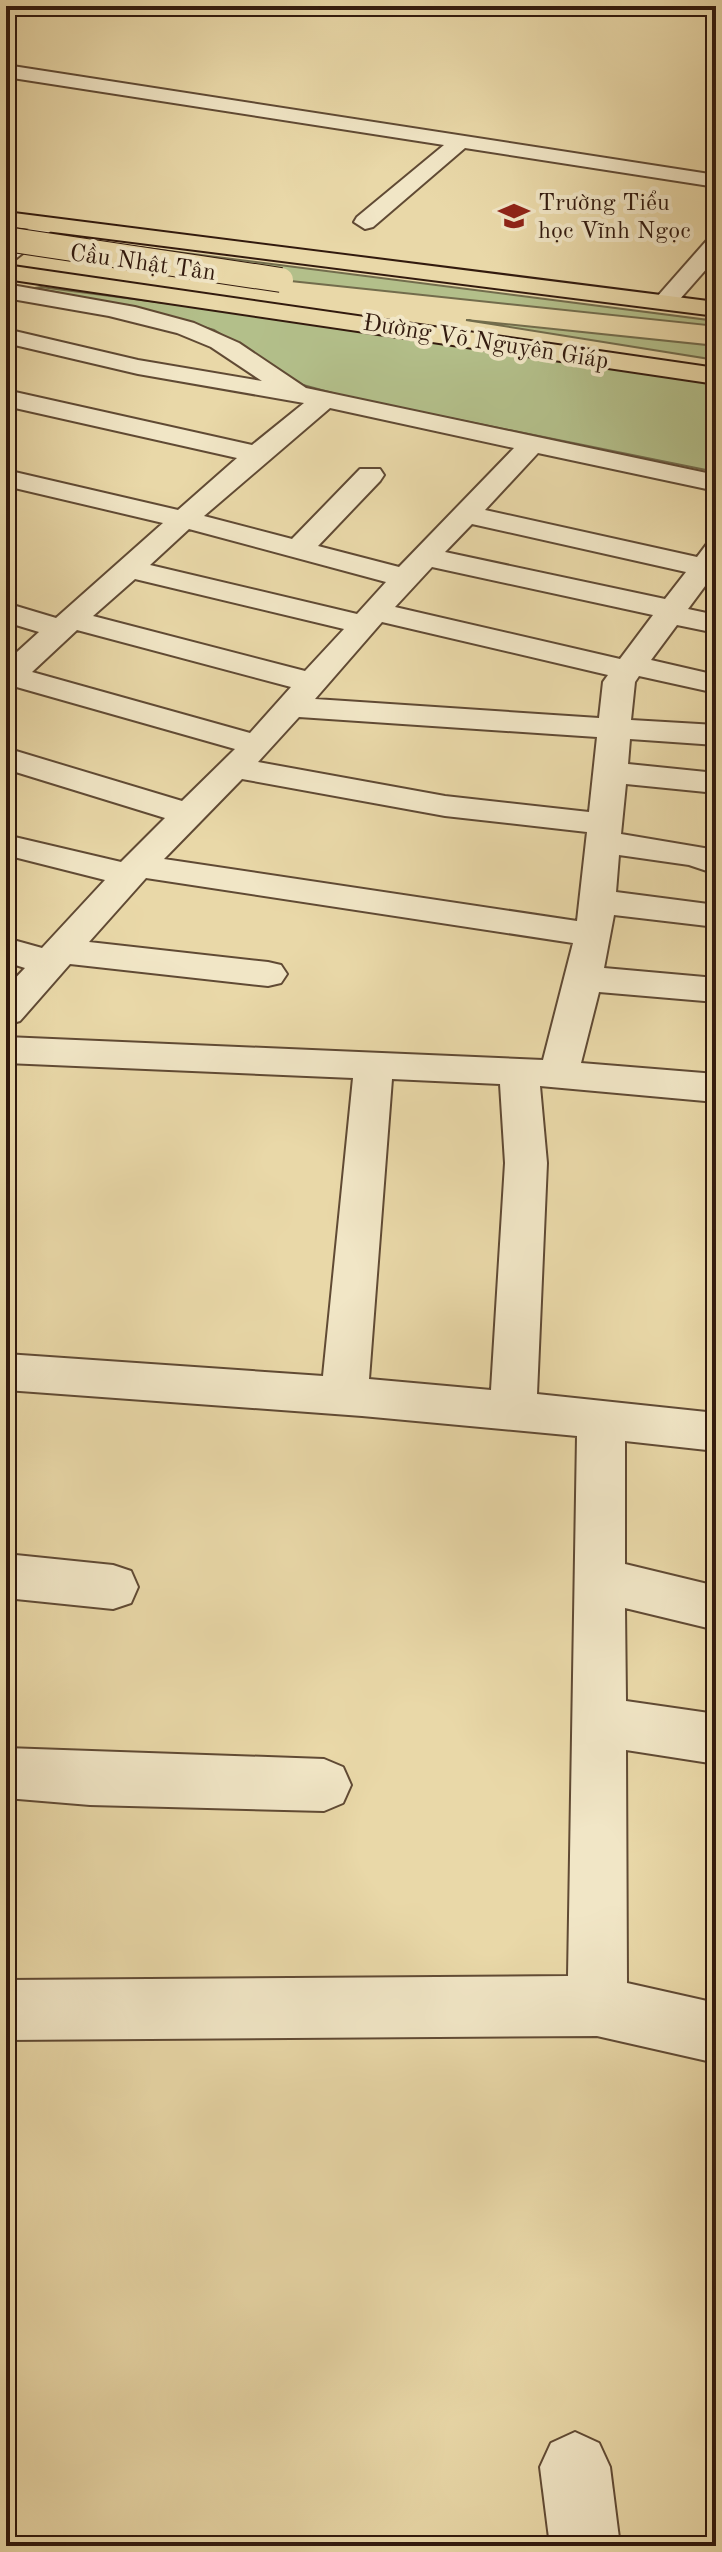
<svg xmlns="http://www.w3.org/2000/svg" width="722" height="2552" viewBox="0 0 722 2552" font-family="'Old Standard TT',serif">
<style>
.green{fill:#b3bf8a;stroke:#726c4c;stroke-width:2}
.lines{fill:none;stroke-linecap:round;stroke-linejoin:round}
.minor-casing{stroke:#604a34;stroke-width:4}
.highway-casing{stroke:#321a0e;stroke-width:4}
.minor{fill:#f1e6c6;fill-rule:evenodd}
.highway{fill:#e9d8a8;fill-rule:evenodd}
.highway-bridge-casing{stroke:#321a0e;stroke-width:26;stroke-linecap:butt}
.highway-bridge{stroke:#e9d8a8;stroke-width:24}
.labels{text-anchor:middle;stroke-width:8;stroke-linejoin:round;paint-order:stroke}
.far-poi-label{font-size:24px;fill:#321a0e;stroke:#f1e6c6;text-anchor:start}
.far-street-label{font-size:24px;fill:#321a0e;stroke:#f1e6c6}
</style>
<rect width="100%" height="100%" fill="#e9d8a8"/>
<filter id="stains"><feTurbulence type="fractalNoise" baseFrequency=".0025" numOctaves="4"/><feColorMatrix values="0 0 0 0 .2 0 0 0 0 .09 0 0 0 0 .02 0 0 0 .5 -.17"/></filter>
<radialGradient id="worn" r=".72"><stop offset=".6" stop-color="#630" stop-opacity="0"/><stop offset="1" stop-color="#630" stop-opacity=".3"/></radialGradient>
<g class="green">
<path d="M107,243L716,321V326L281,280Z"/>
<path d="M41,287L452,340L716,383V472L351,398L303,385L214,330L144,310L35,288Z"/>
<path d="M466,320L716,346V360Z"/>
</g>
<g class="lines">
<defs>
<g id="minor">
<path d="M6,65L716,175V187L465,148L373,227L365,229L354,222L357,217L444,145L6,77Z"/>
<path d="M44,218L55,225L52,230L14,260L6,262V244Z"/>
<path d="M716,237V258L672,308H656L652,303L656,298L708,239Z"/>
<path d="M6,284L135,307L194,323L239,343L306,388L716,475V491L538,453L485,510L697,557L706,545L716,542V579L711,578L688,609L716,615V633L677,625L651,660L716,675V693L639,676L635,682L631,720L716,725V745L630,739L628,764L716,773V793L626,784L621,834L716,850V874L689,865L619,855L616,892L716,905V927L614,915L604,968L716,978V1002L599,992L581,1063L716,1074V1102L540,1086L547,1163L537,1394L716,1413V1451L625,1441V1564L716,1586V1630L625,1608L626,1701L716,1714V1764L626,1750L627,1983L716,2003V2063L597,2036L6,2040V1980L568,1976L577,1436L362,1416L6,1390V1354L323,1376L353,1078L6,1063V1037L543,1060L573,943L146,878L89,942L268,962L281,965L287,974L281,983L268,986L70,964L20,1021L6,1025V988L25,968L6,962V938L42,948L105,880L6,855V835L121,862L165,818L6,769V748L182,801L235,749L13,686L6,687V662L39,632L6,622V603L56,618L163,523L6,486V470L178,510L237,458L6,406V390L252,445L304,403L138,374L6,343V329L138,360L262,381L211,347L177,333L109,316L6,298ZM330,408L514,448L399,567L318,546L380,481L384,475L380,469H360L292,539L204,516ZM472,524L686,572L665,599L445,552ZM189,529L386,582L357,614L150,565ZM432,567L653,615L620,659L395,607ZM135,579L344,629L305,671L93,616ZM382,622L608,675L603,682L599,718L315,699ZM77,630L291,687L250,733L32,672ZM299,717L597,737L589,812L445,796L258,762ZM242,779L445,816L587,832L577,921L164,859ZM392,1079L500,1084L505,1163L491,1390L369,1379Z"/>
<path d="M6,1554L113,1565L131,1571L138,1587L131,1603L113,1609L6,1598Z"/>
<path d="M6,1748L324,1759L343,1767L351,1785L343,1803L324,1811L90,1805L6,1798Z"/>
<path d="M575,2432L599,2443L610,2467L620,2546H550L540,2467L551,2443Z"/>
</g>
<g id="highway">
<path d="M6,212L716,302V316L6,226Z"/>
<path d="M6,265L716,368V384L6,279Z"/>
</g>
</defs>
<use href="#minor" class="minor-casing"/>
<use href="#highway" class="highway-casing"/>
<use href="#minor" class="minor"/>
<use href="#highway" class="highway"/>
<defs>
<path id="highway-bridge" d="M6,239L281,280"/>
</defs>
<use href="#highway-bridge" class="highway-bridge-casing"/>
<use href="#highway-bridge" class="highway-bridge"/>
</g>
<defs>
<symbol id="school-bare" viewBox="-9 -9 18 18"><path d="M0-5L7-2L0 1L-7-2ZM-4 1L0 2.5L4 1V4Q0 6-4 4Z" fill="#8f2418" stroke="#f1e6c6" stroke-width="2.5" paint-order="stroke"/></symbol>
</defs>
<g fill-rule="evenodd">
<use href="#school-bare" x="492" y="194" width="44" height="44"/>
</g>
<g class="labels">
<g class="far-poi-label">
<text x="538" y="210">Trường Tiểu<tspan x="538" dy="28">học Vĩnh Ngọc</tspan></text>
</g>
<g class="far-street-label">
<text transform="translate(143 262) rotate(8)" y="8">Cầu Nhật Tân</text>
<text transform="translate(486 341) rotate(9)" y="8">Đường Võ Nguyên Giáp</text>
</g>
</g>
<rect width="722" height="2552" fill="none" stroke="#e9d8a8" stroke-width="32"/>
<rect x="8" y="8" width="706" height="2536" fill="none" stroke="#321a0e" stroke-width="4"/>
<rect x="16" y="16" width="690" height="2520" fill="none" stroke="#321a0e" stroke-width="2"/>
<rect width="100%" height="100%" filter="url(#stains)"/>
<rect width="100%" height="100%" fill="url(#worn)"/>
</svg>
